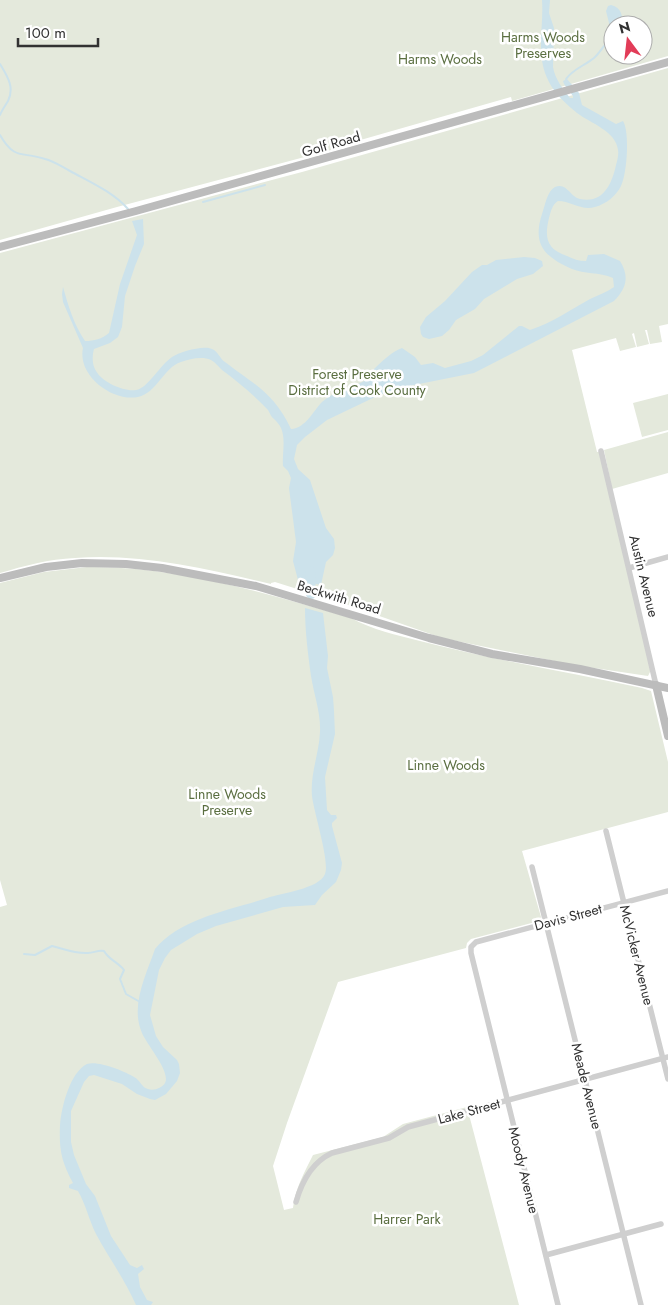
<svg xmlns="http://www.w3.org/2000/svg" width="668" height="1305" viewBox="0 0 668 1305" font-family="Jost,sans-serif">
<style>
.green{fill:#e4e9dc;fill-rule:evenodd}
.water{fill:#cce2eb}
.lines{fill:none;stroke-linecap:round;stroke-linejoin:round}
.stream{stroke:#cce2eb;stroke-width:2}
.river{stroke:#cce2eb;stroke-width:10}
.street{stroke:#cfcfcf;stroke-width:5.5}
.secondary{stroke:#bcbcbc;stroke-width:8}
.labels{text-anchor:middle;stroke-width:5;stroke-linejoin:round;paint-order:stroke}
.park-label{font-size:14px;fill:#5a6e40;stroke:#fff}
.street-label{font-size:14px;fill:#323232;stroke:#fff}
</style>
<rect width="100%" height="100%" fill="#fff"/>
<g class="green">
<path d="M0,0H668V56L512,101L511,97L357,141L342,147L117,207L0,240ZM613,25H643V55H613Z"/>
<path d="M668,68V324L659,326L662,342L650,344L647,330H645L649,344L637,347L634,333L632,334L636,347L620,351L616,338L572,350L597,452H599L651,670L648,676L574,665L442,638L348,605L275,582L271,583V584C208,569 140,553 75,558C49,559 24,566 0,573V253L302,172Z"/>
<path d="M668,394V430L642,437L633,403Z"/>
<path d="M668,432V473L612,489L604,450Z"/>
<path d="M87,567C177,566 265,593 351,618C373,630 396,635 420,641C493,660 568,672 642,688L651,691L668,762V812L522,851L541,917L539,921L471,939L467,943L466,948L338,982L287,1123L273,1166L284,1210L293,1208C295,1189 304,1173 313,1155L383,1137L403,1124L467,1107L519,1305H0V907L7,905L0,880V583L44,572Z"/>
</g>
<g class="water">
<path d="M542,0H550L549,13L554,28L553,67C555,79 563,89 570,98H573V96L564,84L563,81L567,79L579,93L582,105L616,124L623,121C630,132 627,174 621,186C616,196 606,204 595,207C581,211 571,201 558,201C552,205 551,211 549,218C544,238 547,249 567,256C573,259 579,261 586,261L588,255L604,254L620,261C630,277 626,289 614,301L474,373L399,388L375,397L327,420L305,437L297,445L294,459L298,469L310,480L326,528L334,539L335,548L333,555L326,562L321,585L298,580L293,561L296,542L289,488L291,478L288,471L283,466C282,454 286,439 281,428C279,424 277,422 274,419C271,417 270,413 268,410C254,395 238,382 222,370C219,367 215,362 211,360C202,356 190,359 181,362C163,368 157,393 138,397C112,402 77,375 83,348L63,302L62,294L63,287C68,305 74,325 85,341C94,341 102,339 109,333L120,284L137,235L132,221L143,219L144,244L135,266L125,296L122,327L118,337L110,343L94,349C92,356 92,365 96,371C102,382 124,392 136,390C148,388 160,365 172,357C180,352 203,345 212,349C218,351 220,359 225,362C255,385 274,393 291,429C306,428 313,411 322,402C335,390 353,388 368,379C371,376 372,372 374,369C381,362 393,351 402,348L415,357L421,365L433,363L445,368L471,361L483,355L519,326H522L530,330C552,323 570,310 590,299C598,295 607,292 614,287L613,278C599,272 584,274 572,269C545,257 532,245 542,214C545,206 547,191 555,187C567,182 570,197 580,199C603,204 612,184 616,165C617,161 619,155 618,150C616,131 590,123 577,113C567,105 555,94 549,82C535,56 544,28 542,0Z"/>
<path d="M611,5C622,8 622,15 623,25H613V39L606,11L608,6Z"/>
<path d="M524,257L535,258L542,261L543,266L533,274L517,279L484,299L475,309L456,320L449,330L442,336L429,339L423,337L421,334L420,327L426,317L445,301L472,272L482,265H487L496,260Z"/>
<path d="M305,608L323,613L328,656L327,668L333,697L334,711L335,734L325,777L327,810L331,815H336L337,818L332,823V826L342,863L341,870L336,882L322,895L315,905L283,907L216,926L197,934L171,950L165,958L159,970L150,1015L156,1036L163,1047L177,1060L179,1064L180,1073L177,1081L166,1094L155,1100L150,1099L137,1094L122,1084L94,1075L89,1076L84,1082L71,1111V1142L74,1155L86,1184L95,1196L111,1236L130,1265L137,1268L142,1265L144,1269L138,1274L140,1287L147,1300L153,1302L151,1305H136C125,1280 109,1258 96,1234C89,1220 86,1205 78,1191L69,1188V1185L73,1183C61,1161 59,1149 60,1125C61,1108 70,1072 87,1064C97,1060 125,1071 134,1077C140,1080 142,1088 148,1089C154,1091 162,1088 165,1083C171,1072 147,1045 142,1033C130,1006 146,975 155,949C180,918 231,910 267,898C281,893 319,889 325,874C330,862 314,813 312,796C310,774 319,754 320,732C321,713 314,695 311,676C308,654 305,631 305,608Z"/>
</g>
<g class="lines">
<g class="stream">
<path d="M0,64C7,76 15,87 8,101C5,106 2,110 0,115"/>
<path d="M566,79C573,69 584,66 594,58C600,53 605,43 612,37"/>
<path d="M0,135C15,161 22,151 45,159C54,161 62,167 70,171C90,182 113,192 128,209"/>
<path d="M203,202L265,185"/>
<path d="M24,954L35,955L52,946C64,949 76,954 88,953C94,953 97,950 104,951C109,960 118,962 124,970L120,979L126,994L140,1002"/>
</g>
<path class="river" d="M310,571L311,594"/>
<g class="street">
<path d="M601,451L656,685"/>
<path d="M629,568L668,557"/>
<path d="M606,831L668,1079"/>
<path d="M532,867L641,1305"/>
<path d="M296,1202C302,1181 312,1162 332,1153L389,1138L408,1127L668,1057"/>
<path d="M546,1255L661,1224"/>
<path d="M558,1305L471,953V947L476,942L668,891"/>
</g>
<g class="secondary">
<path d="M0,247L136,211L668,62"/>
<path d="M0,578L46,567L82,563L126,564L162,568L256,586L429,638L492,654L580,669L668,688"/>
<path d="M656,685L668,736"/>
</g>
</g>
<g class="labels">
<g class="park-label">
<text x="543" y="42">Harms Woods<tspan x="543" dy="16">Preserves</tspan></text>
<text x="440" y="64">Harms Woods</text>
<text x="357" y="379">Forest Preserve<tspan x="357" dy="16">District of Cook County</tspan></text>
<text x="446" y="770">Linne Woods</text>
<text x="227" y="799">Linne Woods<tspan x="227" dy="16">Preserve</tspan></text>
<text x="407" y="1224">Harrer Park</text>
</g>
<g class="street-label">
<text transform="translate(331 144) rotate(-16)" y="5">Golf Road</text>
<text transform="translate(644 576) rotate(76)" y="5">Austin Avenue</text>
<text transform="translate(339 597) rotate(17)" y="5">Beckwith Road</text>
<text transform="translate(568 917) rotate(-15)" y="5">Davis Street</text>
<text transform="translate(637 955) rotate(76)" y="5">McVicker Avenue</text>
<text transform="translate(587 1086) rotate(76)" y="5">Meade Avenue</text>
<text transform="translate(469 1111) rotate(-15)" y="5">Lake Street</text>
<text transform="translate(524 1170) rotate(76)" y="5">Moody Avenue</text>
</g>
</g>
<g transform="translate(628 40) rotate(345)"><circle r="24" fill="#ffffff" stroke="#adadad"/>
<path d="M0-4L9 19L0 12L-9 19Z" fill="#e23c58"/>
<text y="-8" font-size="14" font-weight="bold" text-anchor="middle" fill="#323232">N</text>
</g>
<path d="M18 38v8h80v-8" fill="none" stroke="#323232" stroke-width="2.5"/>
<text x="25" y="38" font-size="15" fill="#323232" stroke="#ffffff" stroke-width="4" paint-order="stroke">100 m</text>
</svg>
